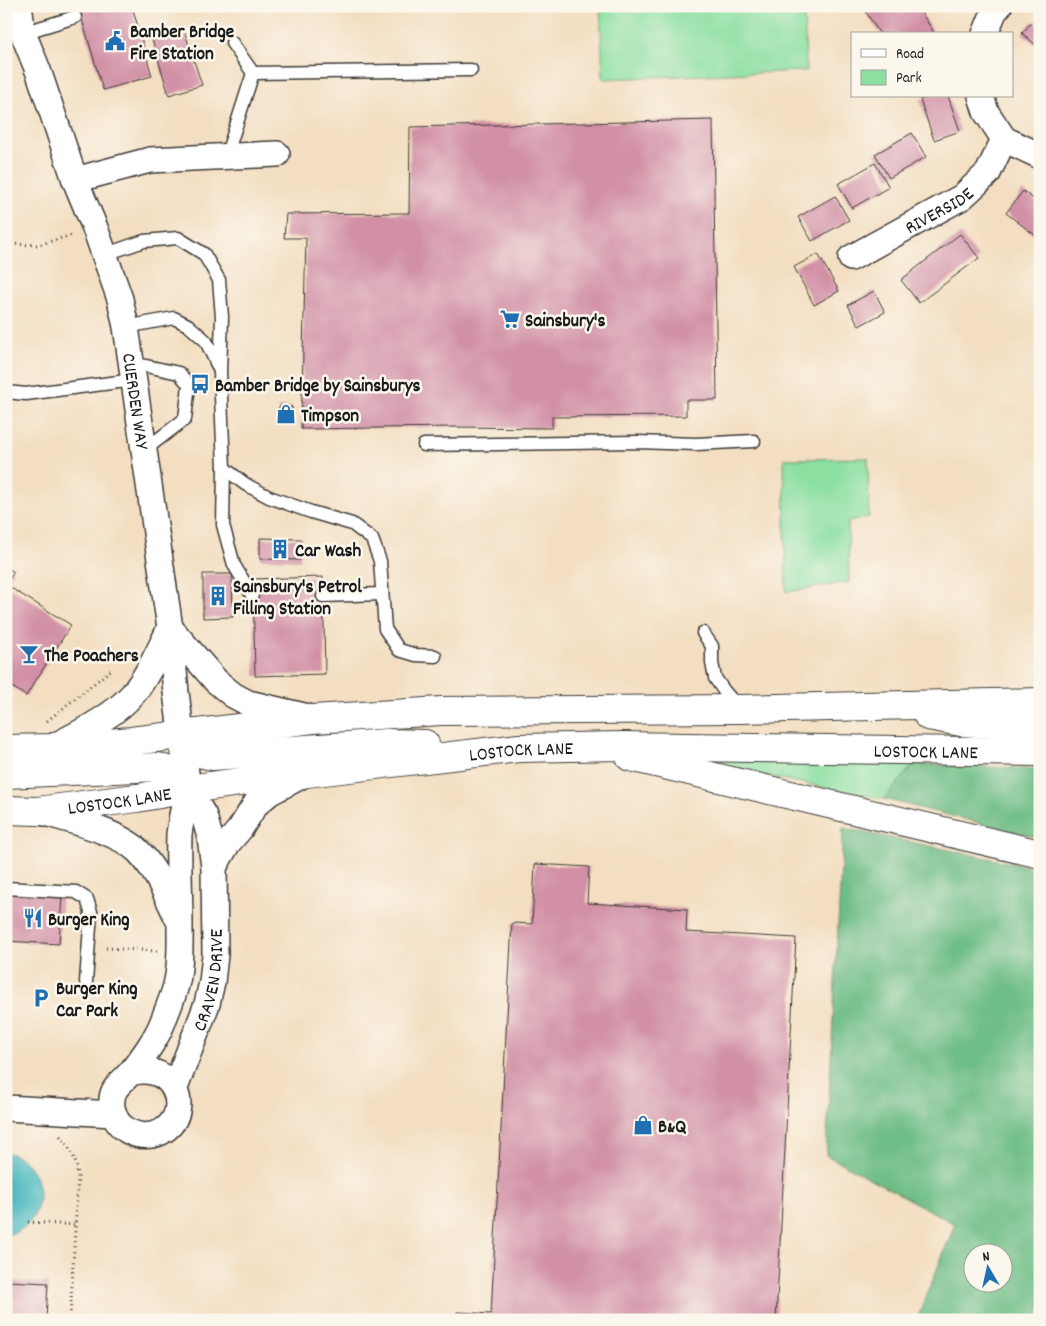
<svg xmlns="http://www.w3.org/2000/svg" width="1046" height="1326" viewBox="0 0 1046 1326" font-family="Dekko,sans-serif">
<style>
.green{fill:#8adfa1;stroke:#537e5e}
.forest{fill:#6fbe87;stroke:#466d52;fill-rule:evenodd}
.water{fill:#49b8c0;stroke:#326a6e}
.building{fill:#d190a6}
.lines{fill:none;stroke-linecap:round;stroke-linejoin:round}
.service-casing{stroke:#3c3935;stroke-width:15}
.minor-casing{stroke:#3c3935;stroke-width:28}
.trunk-casing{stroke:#3c3935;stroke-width:30}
.path{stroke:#3c3935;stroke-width:3;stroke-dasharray:1 4;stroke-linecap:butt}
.service{stroke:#fff;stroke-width:12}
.minor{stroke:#fff;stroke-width:25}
.trunk{stroke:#fff;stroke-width:28}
.labels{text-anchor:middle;stroke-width:5;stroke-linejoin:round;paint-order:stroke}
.poi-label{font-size:19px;font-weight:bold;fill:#1c1c1c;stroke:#fbf7ec;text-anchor:start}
.street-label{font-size:19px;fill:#1c1c1c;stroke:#fbf7ec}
</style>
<rect width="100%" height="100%" fill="#fbf7ec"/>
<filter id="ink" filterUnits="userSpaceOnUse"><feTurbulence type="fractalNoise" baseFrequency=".02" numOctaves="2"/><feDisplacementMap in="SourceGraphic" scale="10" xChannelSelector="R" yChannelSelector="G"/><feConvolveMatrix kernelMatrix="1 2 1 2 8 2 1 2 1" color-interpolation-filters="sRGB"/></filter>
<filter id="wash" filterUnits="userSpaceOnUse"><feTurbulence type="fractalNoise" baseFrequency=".0096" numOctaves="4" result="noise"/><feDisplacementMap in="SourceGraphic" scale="20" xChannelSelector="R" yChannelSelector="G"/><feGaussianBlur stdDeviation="1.12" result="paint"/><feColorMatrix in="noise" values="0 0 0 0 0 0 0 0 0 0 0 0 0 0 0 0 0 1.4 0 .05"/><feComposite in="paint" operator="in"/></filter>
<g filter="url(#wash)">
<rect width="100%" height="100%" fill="#f3dec1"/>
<g class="green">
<path d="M600,6H804L806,71L603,79Z"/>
<path d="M868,458L869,517L848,521L849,582L786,592L784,459Z"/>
<path d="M714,759L914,764L884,799L714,766Z"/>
</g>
<g class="forest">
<path d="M914,764L1040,769V838L884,799Z"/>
<path d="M843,828L1040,869V1320H917L955,1224L826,1155ZM974,1254H1004V1284H974Z"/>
</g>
<path class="water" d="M6,1152C51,1164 49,1228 6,1235Z"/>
<g id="blocks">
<g class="building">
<path d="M78,6H132L152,76L103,90Z"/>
<path d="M862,6H917L933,31L930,34H880Z"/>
<path d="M1033,21L1040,27V43L1037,46L1022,33Z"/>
<path d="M183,27L202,85L169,95L151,36Z"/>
<path d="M930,96H948L960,131L934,140L920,100Z"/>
<path d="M713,120L717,400H686V416L552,417V428L454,427L301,429L306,238H284L286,214L409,213L410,127Z"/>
<path d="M912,133L926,157L889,178L875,154Z"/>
<path d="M875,163L889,187L852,208L838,184Z"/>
<path d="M1023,191L1040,204V239L1006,213Z"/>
<path d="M835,196L849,220L812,241L798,217Z"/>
<path d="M960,234L979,258L919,303L901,280Z"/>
<path d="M818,254L839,291L814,305L794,267Z"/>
<path d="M874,291L885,312L859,326L848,305Z"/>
<path d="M279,407H292L293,421H279Z"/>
<path d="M260,538L301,539L300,560L260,559Z"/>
<path d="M6,567L14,572L6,584Z"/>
<path d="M203,574H232L233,617L203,618Z"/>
<path d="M323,577L325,674L255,676L253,579Z"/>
<path d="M6,585L71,625L26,696L6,683Z"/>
<path d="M535,864L589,867L587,903L687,909L686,932L796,938L776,1320H457V1312L491,1314L512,923L532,924Z"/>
<path d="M6,892L62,895L59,944L6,941Z"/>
<path d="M6,1281L48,1283L46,1320H6Z"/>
</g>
</g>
</g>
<g filter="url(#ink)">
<use href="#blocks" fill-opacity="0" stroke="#3c3935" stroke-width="1"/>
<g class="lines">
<defs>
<g id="service">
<path d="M23,33L75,17"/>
<path d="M253,73L471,70"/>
<path d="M226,157L253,73L232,43"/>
<path d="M103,255L144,241L178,238L204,254L219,280L222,317L220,372L224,468L245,484L269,497L311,512L352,524L372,539L380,561L385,629L399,650L416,655L435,656"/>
<path d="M126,327L174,318L188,325L206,341L219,369"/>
<path d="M132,363L179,373L189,385L185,419L143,451"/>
<path d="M6,392L26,394L134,380"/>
<path d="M424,445L636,442L696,444L754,441"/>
<path d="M224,468L223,525L234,565L252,595"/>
<path d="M323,596L382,594"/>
<path d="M703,633L712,646V663L715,678L724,691L738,707"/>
<path d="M6,888L76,892L87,899L91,912L86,982"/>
</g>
<g id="minor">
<path id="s1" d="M19,6L23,33L39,73L75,180L95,228L120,299L126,327L170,628L176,692L188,789L182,815L179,834C178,864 180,895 180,925C180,943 181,963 177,981C174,996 167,1010 162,1024C156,1039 141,1060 131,1072C121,1084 110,1087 112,1107C115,1130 140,1142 161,1132C194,1114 176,1060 130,1073"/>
<path d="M985,34L994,12L999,6"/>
<path d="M981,96L986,112L1004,139L1040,156"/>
<path d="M75,180L150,160L277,154"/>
<path id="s2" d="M851,258L962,197L988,173L1004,139"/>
<path d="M170,628L216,681L233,695L248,703L308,717"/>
<path d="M52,747C77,735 114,716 132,695C148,676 159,650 170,628"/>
<path d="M38,811C65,819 118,831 138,851C156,869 166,894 177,917"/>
<path d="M214,867L228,843L240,829L255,805L269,793L303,775"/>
<path id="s3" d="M175,1088L207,1004L212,982L215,955L214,867L210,837L204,816L188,789"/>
<path d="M6,1108L114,1114"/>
</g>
<g id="trunk">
<path d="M928,716L961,722L1040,727"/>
<path d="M181,735L194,752L213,756L387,743L425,744"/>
<path d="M6,749L51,748L131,741L313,719L441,711L740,709L1040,702"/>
<path d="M630,757L1040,854"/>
<path d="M6,774L158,767L172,772L188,789"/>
<path id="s4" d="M6,810L37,811L137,798L188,789L307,773L519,748L621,746L1040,752"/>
</g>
</defs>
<use href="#service" class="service-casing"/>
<use href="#minor" class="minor-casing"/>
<use href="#trunk" class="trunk-casing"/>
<g class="path">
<path d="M6,244L38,245L72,235"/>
<path d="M47,721L112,669"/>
<path d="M106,948L157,951"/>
<path d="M60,1136C71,1149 77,1160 78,1177L70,1320"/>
<path d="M28,1222L75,1225"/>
</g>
<use href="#service" class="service"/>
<use href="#minor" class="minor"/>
<use href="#trunk" class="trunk"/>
</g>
</g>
<defs>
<symbol id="civic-bare" viewBox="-9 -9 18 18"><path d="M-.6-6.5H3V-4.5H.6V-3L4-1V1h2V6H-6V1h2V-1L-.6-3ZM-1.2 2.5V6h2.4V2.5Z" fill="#1f6fb2" stroke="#fbf7ec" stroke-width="2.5" paint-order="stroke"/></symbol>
<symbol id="supermarket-bare" viewBox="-9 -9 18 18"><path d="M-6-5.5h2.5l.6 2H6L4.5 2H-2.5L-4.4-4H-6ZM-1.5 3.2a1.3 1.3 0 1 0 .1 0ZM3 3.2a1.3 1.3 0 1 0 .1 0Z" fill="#1f6fb2" stroke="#fbf7ec" stroke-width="2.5" paint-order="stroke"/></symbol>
<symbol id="bus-bare" viewBox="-9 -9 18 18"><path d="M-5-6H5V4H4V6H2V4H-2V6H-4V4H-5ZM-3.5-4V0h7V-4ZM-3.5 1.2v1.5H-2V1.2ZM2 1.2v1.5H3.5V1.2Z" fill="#1f6fb2" stroke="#fbf7ec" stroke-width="2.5" paint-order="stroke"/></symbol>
<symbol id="shop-bare" viewBox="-9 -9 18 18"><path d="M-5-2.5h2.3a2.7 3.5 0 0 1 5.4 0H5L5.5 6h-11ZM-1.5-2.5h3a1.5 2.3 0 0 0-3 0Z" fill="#1f6fb2" stroke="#fbf7ec" stroke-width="2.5" paint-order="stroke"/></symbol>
<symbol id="building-bare" viewBox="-9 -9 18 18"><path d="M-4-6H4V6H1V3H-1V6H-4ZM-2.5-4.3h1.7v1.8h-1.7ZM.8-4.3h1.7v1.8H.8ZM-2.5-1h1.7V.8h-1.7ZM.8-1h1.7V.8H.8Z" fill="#1f6fb2" stroke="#fbf7ec" stroke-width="2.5" paint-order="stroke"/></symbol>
<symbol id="bar-bare" viewBox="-9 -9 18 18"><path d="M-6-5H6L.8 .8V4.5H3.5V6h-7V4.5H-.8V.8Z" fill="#1f6fb2" stroke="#fbf7ec" stroke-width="2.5" paint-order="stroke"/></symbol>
<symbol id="restaurant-bare" viewBox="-9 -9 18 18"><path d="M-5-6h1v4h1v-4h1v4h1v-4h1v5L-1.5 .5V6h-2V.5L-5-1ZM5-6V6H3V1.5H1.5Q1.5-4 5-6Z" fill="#1f6fb2" stroke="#fbf7ec" stroke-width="2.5" paint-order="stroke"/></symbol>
<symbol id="parking-bare" viewBox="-9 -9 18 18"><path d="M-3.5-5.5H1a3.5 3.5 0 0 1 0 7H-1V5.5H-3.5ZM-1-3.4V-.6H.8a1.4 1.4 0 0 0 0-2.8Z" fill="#1f6fb2" stroke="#fbf7ec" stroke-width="2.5" paint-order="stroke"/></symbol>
</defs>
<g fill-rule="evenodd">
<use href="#civic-bare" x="101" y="27" width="28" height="28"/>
<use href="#supermarket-bare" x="496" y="305" width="28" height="28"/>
<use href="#bus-bare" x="186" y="370" width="28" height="28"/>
<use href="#shop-bare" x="272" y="400" width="28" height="28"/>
<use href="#building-bare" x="266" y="535" width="28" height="28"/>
<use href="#building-bare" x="204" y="582" width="28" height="28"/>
<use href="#bar-bare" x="15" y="640" width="28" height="28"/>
<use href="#restaurant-bare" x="19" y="904" width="28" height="28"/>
<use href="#parking-bare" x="27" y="984" width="28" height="28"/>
<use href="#shop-bare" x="629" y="1111" width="28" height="28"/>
</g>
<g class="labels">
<g class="poi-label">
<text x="130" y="37">Bamber Bridge<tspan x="130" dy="22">Fire Station</tspan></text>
<text x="525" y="326">Sainsbury's</text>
<text x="215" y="391">Bamber Bridge by Sainsburys</text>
<text x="301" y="421">Timpson</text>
<text x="295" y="556">Car Wash</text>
<text x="233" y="592">Sainsbury's Petrol<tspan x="233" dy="22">Filling Station</tspan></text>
<text x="44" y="661">The Poachers</text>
<text x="48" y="925">Burger King</text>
<text x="56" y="994">Burger King<tspan x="56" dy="22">Car Park</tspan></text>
<text x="658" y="1132">B&amp;Q</text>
</g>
<g class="street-label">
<text dy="7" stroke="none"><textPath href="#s2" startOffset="100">RIVERSIDE</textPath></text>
<text dy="7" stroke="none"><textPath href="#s1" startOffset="414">CUERDEN WAY</textPath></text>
<text dy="7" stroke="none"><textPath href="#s4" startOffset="519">LOSTOCK LANE</textPath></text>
<text dy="7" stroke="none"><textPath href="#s4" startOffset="924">LOSTOCK LANE</textPath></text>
<text dy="7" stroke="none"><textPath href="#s4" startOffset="114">LOSTOCK LANE</textPath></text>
<text dy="7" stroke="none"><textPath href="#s3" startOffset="114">CRAVEN DRIVE</textPath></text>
</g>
</g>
<rect width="1046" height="1326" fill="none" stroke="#fbf7ec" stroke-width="25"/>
<rect x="851" y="32" width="162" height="65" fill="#fbf7ec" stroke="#a29f99"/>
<rect x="861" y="49" width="25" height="8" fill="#ffffff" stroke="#a29f99"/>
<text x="896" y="58" font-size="15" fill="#1c1c1c">Road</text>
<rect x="861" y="70" width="25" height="15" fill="#8adfa1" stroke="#a29f99"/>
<text x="896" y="82" font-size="15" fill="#1c1c1c">Park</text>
<g transform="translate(988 1268) rotate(351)"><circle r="24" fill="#fbf7ec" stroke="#a29f99"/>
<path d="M0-4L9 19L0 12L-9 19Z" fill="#1f6fb2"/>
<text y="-8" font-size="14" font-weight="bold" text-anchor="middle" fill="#1c1c1c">N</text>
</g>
</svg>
